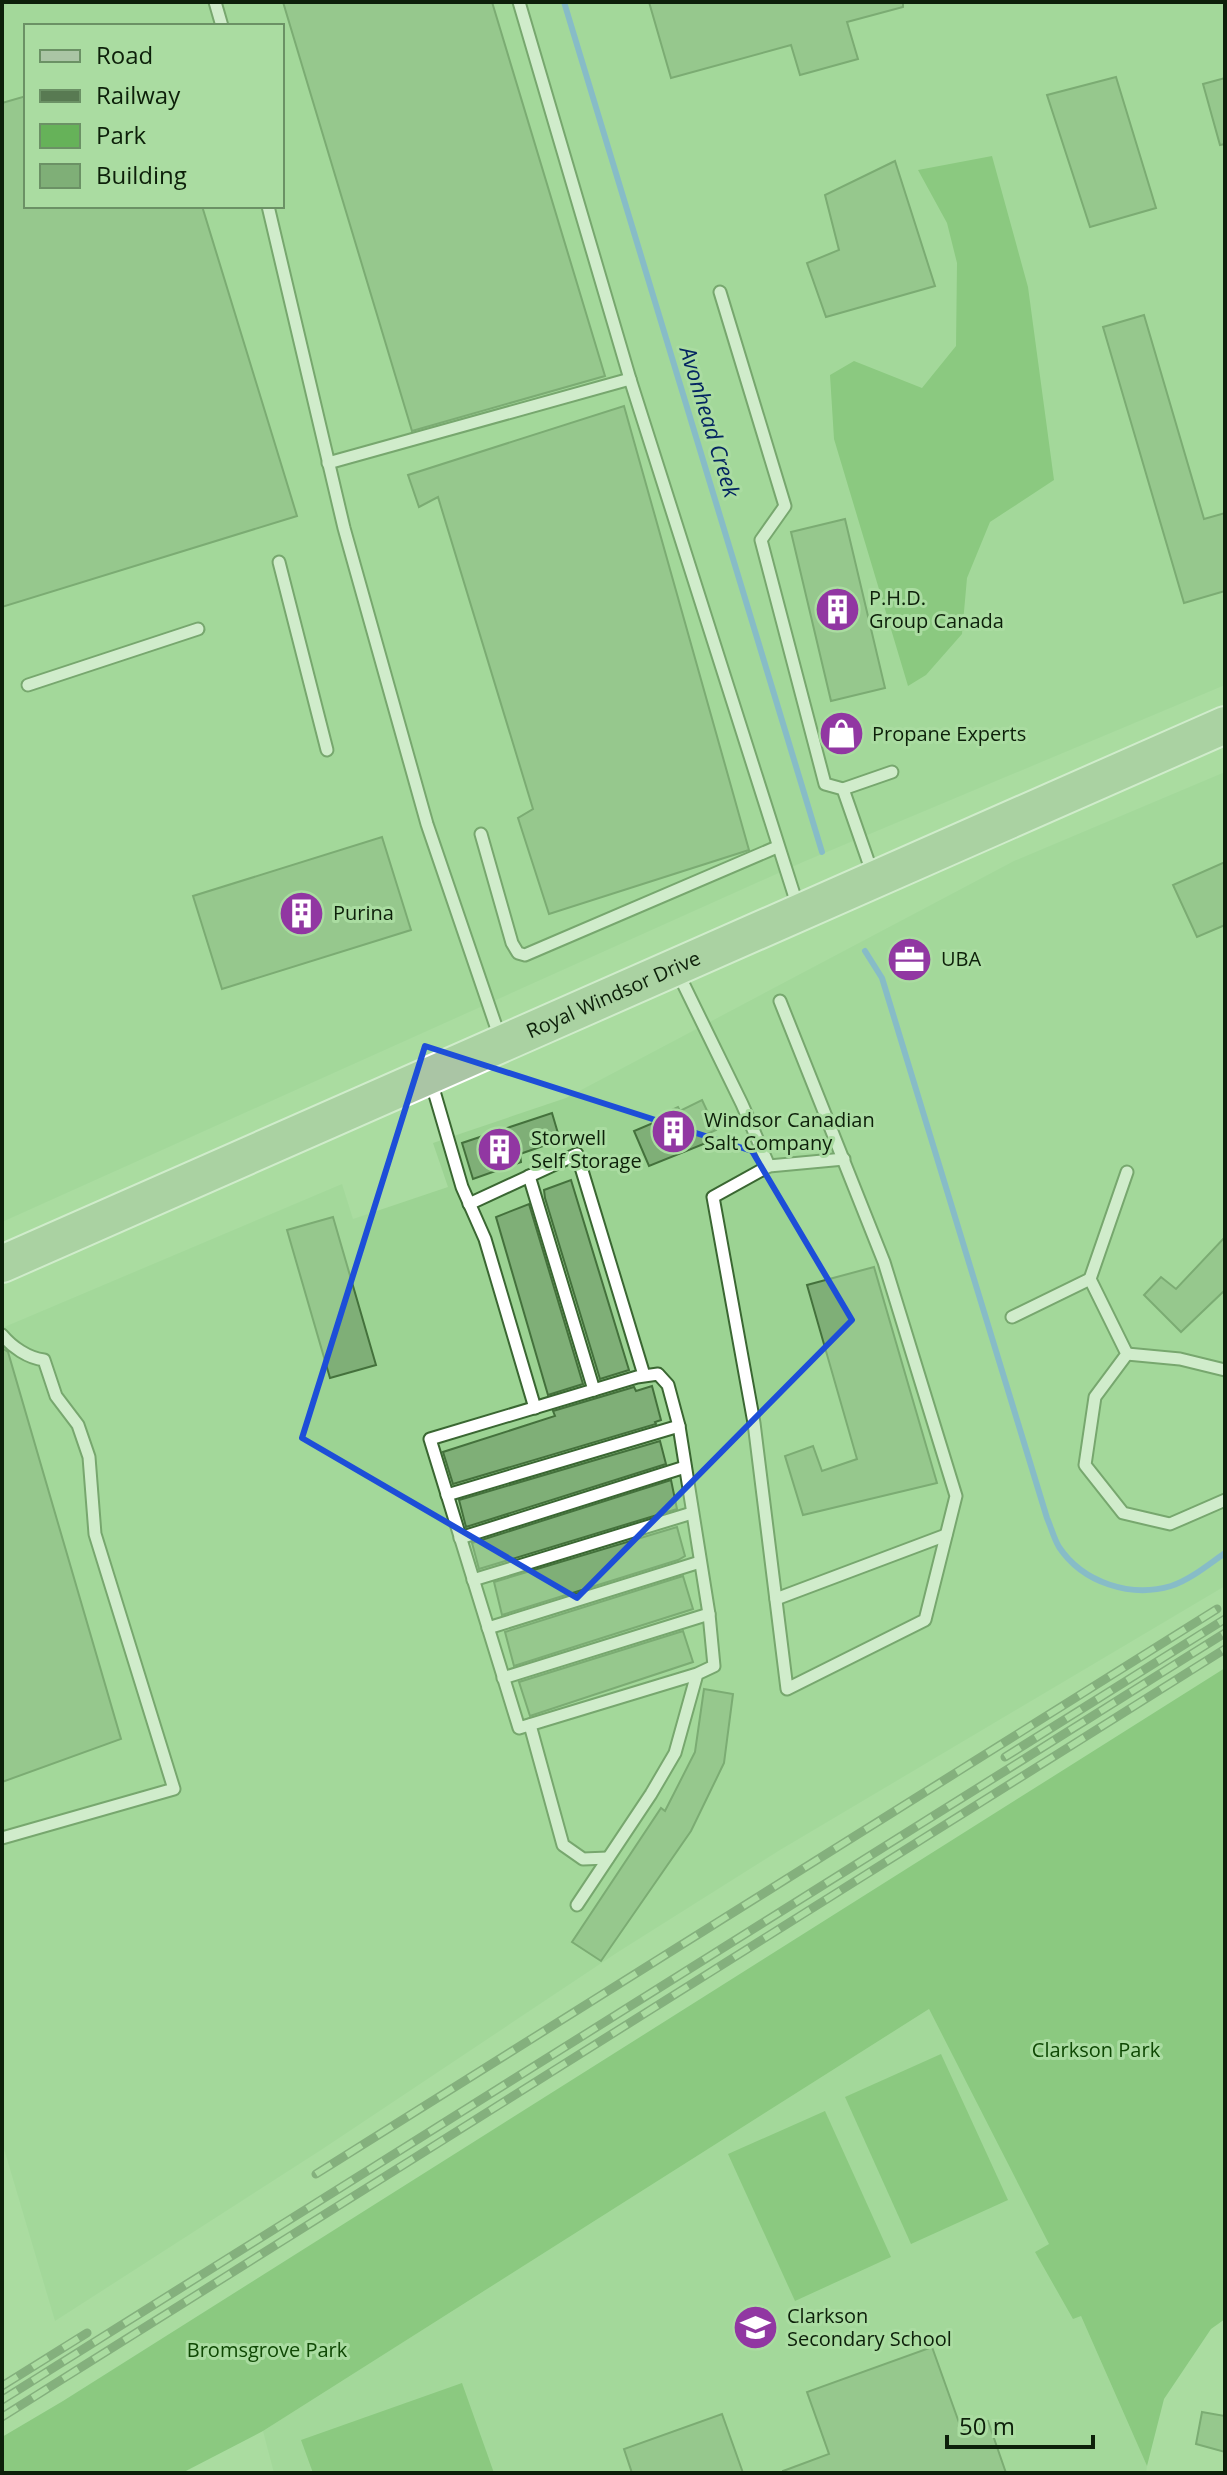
<svg xmlns="http://www.w3.org/2000/svg" width="1227" height="2475" viewBox="0 0 1227 2475" font-family="'Open Sans',sans-serif">
<style>
.built{fill:#9cd393;fill-rule:evenodd}
.green{fill:#66b259}
.lines{fill:none;stroke-linecap:round;stroke-linejoin:round}
.stream{stroke:#5e96f7;stroke-width:6}
.building{fill:#7faf77;stroke:#44713c;stroke-width:2}
.lane-casing{stroke:#3a6732;stroke-width:15}
.primary-casing{stroke:#fff;stroke-width:40}
.lane{stroke:#fff;stroke-width:11}
.primary{stroke:#aac5a5;stroke-width:36}
.rail-casing{stroke:#587a52;stroke-width:9}
.rail{stroke:#aadca1;stroke-width:6;stroke-dasharray:18;stroke-linecap:butt}
.marked{fill:none;stroke:#1d4ed8;stroke-width:6;stroke-linejoin:round}
.labels{text-anchor:middle;stroke-width:6;stroke-linejoin:round;paint-order:stroke}
.poi-label{font-size:20px;fill:#0d200a;stroke:#aadca1;text-anchor:start}
.street-label{font-size:20px;fill:#0d200a;stroke:#aadca1}
.park-label{font-size:20px;fill:#0f4804;stroke:#aadca1}
.water-label{font-size:22px;font-style:italic;fill:#042661;stroke:#aadca1}
</style>
<rect width="100%" height="100%" fill="#aadca1"/>
<g class="built">
<path d="M2,2H1225V685L803,862L2,1222ZM26,26H282V206H26Z"/>
<path d="M1225,772V1586L780,1850L618,1952L321,2150L55,2321L2,2142V1328L342,1184L353,1219L448,1187L433,1143L566,1098L1014,861Z"/>
<path d="M929,2009L1040,2223L1147,2466L1146,2473H274L263,2431Z"/>
</g>
<g class="green">
<path d="M992,156L1028,287L1054,480L990,522L967,578L962,634L926,675L908,686L834,439L830,375L854,361L922,388L956,346L957,263L947,223L918,170Z"/>
<path d="M1225,1668V2319L1211,2329L1164,2399L1147,2466L1081,2316L1073,2319L1035,2252L1049,2244L929,2009L263,2431L182,2473H2V2437L63,2401Z"/>
<path d="M941,2054L1008,2200L911,2244L845,2097Z"/>
<path d="M825,2111L891,2257L795,2301L728,2154Z"/>
<path d="M462,2383L494,2473H313L301,2440Z"/>
</g>
<g class="lines">
<g class="stream">
<path d="M564,2L822,852"/>
<path d="M865,951L882,978L1047,1518C1051,1527 1054,1539 1059,1547C1083,1583 1131,1598 1171,1586C1190,1580 1209,1564 1225,1553"/>
</g>
</g>
<g class="building">
<path d="M283,2H492L605,376L412,431Z"/>
<path d="M649,2H903V7L847,22L858,59L800,75L791,45L671,78Z"/>
<path d="M1116,77L1156,208L1090,227L1047,95Z"/>
<path d="M1225,78V144L1220,145L1203,84Z"/>
<path d="M26,96V206H202L297,516L2,607V103Z"/>
<path d="M895,161L935,286L826,317L807,263L839,250L825,195Z"/>
<path d="M1144,315L1204,519L1225,513V591L1184,603L1103,327Z"/>
<path d="M624,406L749,850L549,914L518,818L533,809L438,497L419,507L408,475Z"/>
<path d="M845,519L885,688L831,701L791,532Z"/>
<path d="M382,837L411,930L222,989L193,896Z"/>
<path d="M1225,862V925L1197,937L1173,885Z"/>
<path d="M702,1100L716,1130L707,1134L711,1141L649,1166L634,1131L665,1118L663,1114L678,1107L680,1111Z"/>
<path d="M552,1113L560,1140L520,1154L521,1162L473,1179L462,1143Z"/>
<path d="M571,1180L629,1370L600,1379L545,1198L544,1190Z"/>
<path d="M529,1204L583,1384L548,1395L496,1217Z"/>
<path d="M333,1217L376,1365L330,1378L287,1230Z"/>
<path d="M1225,1237V1290L1181,1332L1144,1295L1161,1277L1176,1289Z"/>
<path d="M874,1267L937,1483L803,1515L785,1456L813,1446L822,1471L857,1459L807,1285Z"/>
<path d="M2,1348L8,1352L121,1739L2,1782Z"/>
<path d="M652,1386L661,1420L655,1422L656,1424L453,1484L443,1452L555,1416L553,1411L634,1387L636,1391Z"/>
<path d="M660,1441L666,1464L466,1527L459,1500Z"/>
<path d="M671,1480L677,1509L479,1569L472,1543Z"/>
<path d="M677,1527L685,1556L678,1560L502,1615L494,1582Z"/>
<path d="M683,1576L693,1609L514,1666L505,1632Z"/>
<path d="M683,1631L693,1662L530,1716L519,1682Z"/>
<path d="M704,1689L733,1694L724,1763L691,1831L601,1961L572,1942L661,1808L665,1811L695,1752Z"/>
<path d="M932,2347L962,2431L988,2421L1006,2473H783V2471L829,2454L807,2392Z"/>
<path d="M1202,2412L1225,2416V2452L1196,2444Z"/>
<path d="M722,2414L743,2473H632L624,2449Z"/>
</g>
<g class="lines">
<defs>
<g id="lane">
<path d="M215,2L222,26"/>
<path d="M519,2L630,379L798,907"/>
<path d="M268,206L344,528L427,824L501,1041"/>
<path d="M720,292L785,506L761,540L825,784L843,789L873,875"/>
<path d="M328,463L630,379"/>
<path d="M279,562L327,750"/>
<path d="M28,685L198,629"/>
<path d="M843,789L892,772"/>
<path d="M481,834L512,943L518,953L525,955L777,847"/>
<path d="M678,973L742,1104L769,1166L713,1197L754,1423L787,1689L925,1620L956,1496L884,1262L780,1001"/>
<path d="M431,1081L462,1187L485,1239L535,1408"/>
<path d="M769,1166L844,1159"/>
<path d="M1127,1172L1090,1279L1127,1354L1095,1397L1085,1465L1123,1513L1170,1524L1225,1500"/>
<path d="M529,1176L594,1390"/>
<path d="M469,1204L577,1154L644,1375"/>
<path d="M1012,1317L1090,1279"/>
<path d="M2,1335C12,1347 28,1358 44,1360L56,1396L78,1425L89,1457L95,1534L174,1789L2,1838"/>
<path d="M1127,1354L1180,1359L1225,1370"/>
<path d="M447,1495L679,1426"/>
<path d="M460,1538L685,1467"/>
<path d="M473,1580L692,1513"/>
<path d="M776,1599L946,1535"/>
<path d="M488,1628L700,1562"/>
<path d="M503,1678L709,1614"/>
<path d="M530,1725L563,1845L583,1859L608,1858"/>
<path d="M577,1905L651,1794L675,1753L697,1674L714,1666L709,1614L679,1426L668,1385L658,1374L637,1377L430,1439L519,1728L697,1674"/>
</g>
<g id="primary">
<path id="s1" d="M2,1264L1225,725"/>
</g>
</defs>
<use href="#lane" class="lane-casing"/>
<use href="#primary" class="primary-casing"/>
<use href="#lane" class="lane"/>
<use href="#primary" class="primary"/>
<defs>
<g id="rail">
<path d="M1005,1757L1225,1619"/>
<path d="M316,2174L1217,1609"/>
<path d="M2,2386L87,2333"/>
<path d="M2,2400L1225,1633"/>
<path d="M2,2417L1225,1649"/>
</g>
</defs>
<use href="#rail" class="rail-casing"/>
<use href="#rail" class="rail"/>
</g>
<path d="M0 0H1227V2475H0ZM425,1046L752,1151L852,1320L577,1598L302,1438Z" fill="#aadca1" fill-opacity=".55" fill-rule="evenodd"/>
<path class="marked" d="M425,1046L752,1151L852,1320L577,1598L302,1438Z"/>
<defs>
<symbol id="building-disc" viewBox="-11 -11 22 22"><circle r="9.5" fill="#9137a2" stroke="#aadca1"/><path d="M-4-6H4V6H1V3H-1V6H-4ZM-2.5-4.3h1.7v1.8h-1.7ZM.8-4.3h1.7v1.8H.8ZM-2.5-1h1.7V.8h-1.7ZM.8-1h1.7V.8H.8Z" fill="#fff"/></symbol>
<symbol id="shop-disc" viewBox="-11 -11 22 22"><circle r="9.5" fill="#9137a2" stroke="#aadca1"/><path d="M-5-2.5h2.3a2.7 3.5 0 0 1 5.4 0H5L5.5 6h-11ZM-1.5-2.5h3a1.5 2.3 0 0 0-3 0Z" fill="#fff"/></symbol>
<symbol id="office-disc" viewBox="-11 -11 22 22"><circle r="9.5" fill="#9137a2" stroke="#aadca1"/><path d="M-6-3h4V-5.5h4V-3h4V5H-6ZM-1-4.5V-3h2v-1.5ZM-6 0V1H6V0Z" fill="#fff"/></symbol>
<symbol id="school-disc" viewBox="-11 -11 22 22"><circle r="9.5" fill="#9137a2" stroke="#aadca1"/><path d="M0-5L7-2L0 1L-7-2ZM-4 1L0 2.5L4 1V4Q0 6-4 4Z" fill="#fff"/></symbol>
</defs>
<g fill-rule="evenodd">
<use href="#building-disc" x="812" y="584" width="51" height="51"/>
<use href="#shop-disc" x="816" y="708" width="51" height="51"/>
<use href="#building-disc" x="276" y="888" width="51" height="51"/>
<use href="#office-disc" x="884" y="934" width="51" height="51"/>
<use href="#building-disc" x="648" y="1106" width="51" height="51"/>
<use href="#building-disc" x="474" y="1124" width="51" height="51"/>
<use href="#school-disc" x="730" y="2302" width="51" height="51"/>
</g>
<g class="labels">
<g class="poi-label">
<text x="869" y="605">P.H.D.<tspan x="869" dy="23">Group Canada</tspan></text>
<text x="872" y="741">Propane Experts</text>
<text x="333" y="920">Purina</text>
<text x="941" y="966">UBA</text>
<text x="704" y="1127">Windsor Canadian<tspan x="704" dy="23">Salt Company</tspan></text>
<text x="531" y="1145">Storwell<tspan x="531" dy="23">Self Storage</tspan></text>
<text x="787" y="2323">Clarkson<tspan x="787" dy="23">Secondary School</tspan></text>
</g>
<g class="street-label">
<text dy="7" stroke="none"><textPath href="#s1" startOffset="668">Royal Windsor Drive</textPath></text>
</g>
<g class="park-label">
<text x="1096" y="2057">Clarkson Park</text>
<text x="267" y="2357">Bromsgrove Park</text>
</g>
<g class="water-label">
<text transform="translate(710 422) rotate(73)" y="8">Avonhead Creek</text>
</g>
</g>
<rect width="1227" height="2475" fill="none" stroke="#0d200a" stroke-width="8"/>
<rect x="24" y="24" width="260" height="184" fill="#aadca1" stroke="#6b9165" stroke-width="2"/>
<rect x="40" y="50" width="40" height="12" fill="#aac5a5" stroke="#6b9165" stroke-width="2"/>
<text x="96" y="64" font-size="24" fill="#0d200a">Road</text>
<rect x="40" y="90" width="40" height="12" fill="#587a52" stroke="#6b9165" stroke-width="2"/>
<text x="96" y="104" font-size="24" fill="#0d200a">Railway</text>
<rect x="40" y="124" width="40" height="24" fill="#66b259" stroke="#6b9165" stroke-width="2"/>
<text x="96" y="144" font-size="24" fill="#0d200a">Park</text>
<rect x="40" y="164" width="40" height="24" fill="#7faf77" stroke="#6b9165" stroke-width="2"/>
<text x="96" y="184" font-size="24" fill="#0d200a">Building</text>
<path d="M947 2435v12h146v-12" fill="none" stroke="#0d200a" stroke-width="4"/>
<text x="959" y="2435" font-size="24" fill="#0d200a" stroke="#aadca1" stroke-width="6" paint-order="stroke">50 m</text>
</svg>
